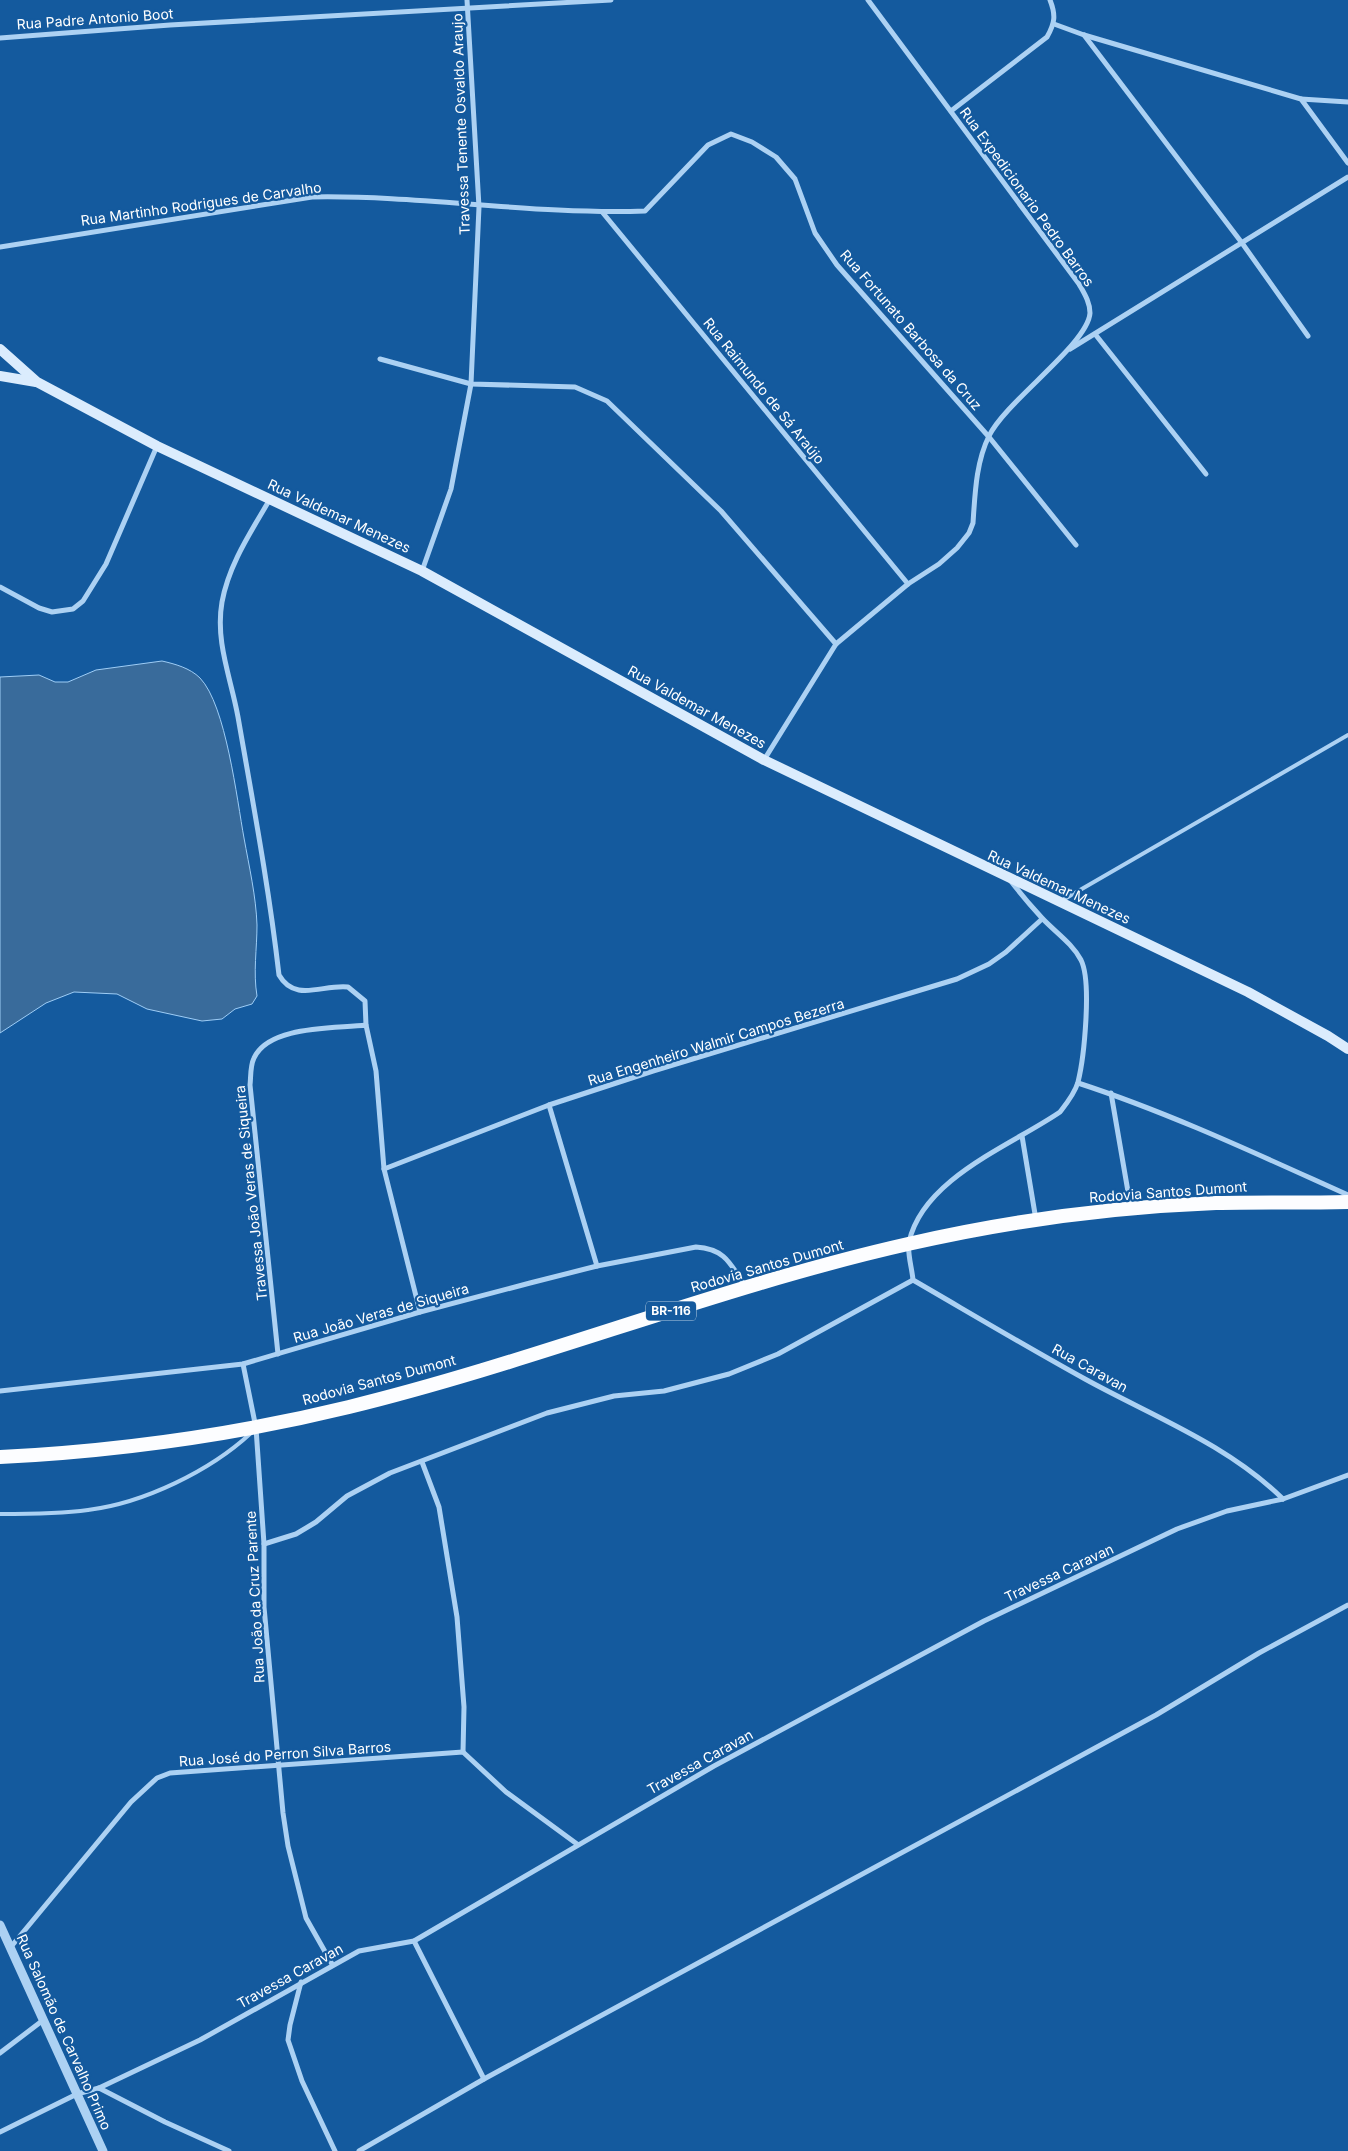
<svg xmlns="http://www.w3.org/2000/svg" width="1348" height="2151" viewBox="0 0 1348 2151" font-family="Inter,sans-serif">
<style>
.water{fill:#396b9b;stroke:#9ecdf6}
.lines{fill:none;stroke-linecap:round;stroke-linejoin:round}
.service{stroke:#acd1f3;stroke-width:4}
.minor{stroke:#acd1f3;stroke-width:5}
.tertiary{stroke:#acd1f3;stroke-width:9}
.secondary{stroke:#dbecfd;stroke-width:10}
.trunk{stroke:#fcfdff;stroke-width:14}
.labels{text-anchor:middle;stroke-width:4.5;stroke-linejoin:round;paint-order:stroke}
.shield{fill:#145a9e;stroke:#b8cee2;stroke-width:1}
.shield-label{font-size:12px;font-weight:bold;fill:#fff}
.street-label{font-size:14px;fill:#fff;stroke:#145a9e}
</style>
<rect width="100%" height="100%" fill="#145a9e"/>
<path class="water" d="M162,661C175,664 190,668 200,678C226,705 237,800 244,838C249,866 256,896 257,925C257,949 253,972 257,996L252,1004L235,1009L222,1019L202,1021L147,1009L117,994L74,992L46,1003L0,1033V677L39,675L55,682H68L96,670Z"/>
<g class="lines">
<g class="service">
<path d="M1061,901L1348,735"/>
<path d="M0,1514C29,1514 59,1514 88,1510C144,1503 210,1471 251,1433"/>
</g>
<g class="minor">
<path d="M1054,24L1084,35L1301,99L1348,163"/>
<path d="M1084,35L1242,243L1308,336"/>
<path d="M0,38L170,25L611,0"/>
<path d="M1301,99L1348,102"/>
<path d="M951,111L1047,37C1055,23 1056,15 1050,0"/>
<path d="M603,213L908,584"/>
<path d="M0,247L312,197C423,195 534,215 645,211L708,145L731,134L752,142L776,157L795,179L815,233L837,265L989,437L1076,545"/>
<path d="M1095,334L1206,474"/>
<path d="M1070,349L1348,177"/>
<path d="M380,359L471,384L575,387L607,401L721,511L836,644"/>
<path d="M270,499C251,532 229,564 222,602C215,642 231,678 238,717C253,803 269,888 279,975C295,1003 323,984 348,987L365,1001L366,1025"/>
<path d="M422,571L451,489L471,384L479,207L467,0"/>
<path d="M0,587L39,608L52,612L73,609L83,601L106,564L157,446"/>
<path d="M764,760L836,644L908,584L939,564L957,548L969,533L973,523C975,494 976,462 989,436C1006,401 1088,344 1090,313C1090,302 1084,293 1079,284L868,0"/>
<path d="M1010,880C1020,893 1031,906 1042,918C1055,932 1072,943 1081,960C1092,982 1084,1058 1078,1082C1075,1093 1067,1103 1060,1112C1012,1145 923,1178 909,1242C907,1253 912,1268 913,1280C970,1313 1027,1347 1085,1379C1152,1416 1227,1444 1283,1499"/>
<path d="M1078,1083C1170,1113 1259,1155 1348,1195"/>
<path d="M1111,1093L1131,1209"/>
<path d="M549,1105L597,1266"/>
<path d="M1022,1136L1036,1220"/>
<path d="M384,1169L549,1105L653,1071L957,979L989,964L1006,952L1042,919"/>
<path d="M278,1354L250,1085C251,1077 250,1066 254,1058C269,1025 335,1029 366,1025L376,1071L384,1169L420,1312"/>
<path d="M243,1364L256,1428L264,1544V1607L283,1813L288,1846L306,1918L332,1964"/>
<path d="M0,1391L243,1364L420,1312L530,1283L597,1266L696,1247C725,1249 730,1263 745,1286"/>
<path d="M422,1462L439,1507L457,1617L464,1707L463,1752"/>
<path d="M264,1544L296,1534L316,1522L347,1496L390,1473L547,1413L614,1396L664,1391L729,1374L778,1354L913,1280"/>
<path d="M414,1941L484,2079"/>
<path d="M10,1948L131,1802L157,1778L170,1773L463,1752L506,1792L577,1844"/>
<path d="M301,1982L290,2025L288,2040L302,2081L335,2151"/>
<path d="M0,2053L42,2021"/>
<path d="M99,2088L165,2122L229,2151"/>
<path d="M0,2132L77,2094L99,2088L200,2040L359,1951L414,1941L714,1766L984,1621L1177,1529L1227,1511L1283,1499L1348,1475"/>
<path d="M359,2151L484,2079L1156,1715L1259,1653L1348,1605"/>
</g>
<path class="tertiary" d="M0,1925L103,2151"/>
<g class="secondary">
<path d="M0,349L37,382L157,446L422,571L764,760L1248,992L1328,1036L1348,1049"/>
<path d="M0,376L36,382"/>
</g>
<path class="trunk" d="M0,1457C118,1451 234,1435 349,1407C537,1361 718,1287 908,1244C1008,1221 1113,1207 1216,1203C1260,1202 1304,1203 1348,1202"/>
</g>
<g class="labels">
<rect class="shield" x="646" y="1301.5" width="50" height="19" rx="4"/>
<g class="shield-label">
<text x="671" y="1315">BR-116</text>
</g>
<g class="street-label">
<text transform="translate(95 19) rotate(-4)" y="5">Rua Padre Antonio Boot</text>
<text transform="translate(461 124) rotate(-92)" y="5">Travessa Tenente Osvaldo Araujo</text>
<text transform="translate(1027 197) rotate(54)" y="5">Rua Expedicionario Pedro Barros</text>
<text transform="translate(201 204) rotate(-8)" y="5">Rua Martinho Rodrigues de Carvalho</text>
<text transform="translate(911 330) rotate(49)" y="5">Rua Fortunato Barbosa da Cruz</text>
<text transform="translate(764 391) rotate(51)" y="5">Rua Raimundo de Sá Araújo</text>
<text transform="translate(339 516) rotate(25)" y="5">Rua Valdemar Menezes</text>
<text transform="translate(697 707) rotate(29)" y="5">Rua Valdemar Menezes</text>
<text transform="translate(1059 887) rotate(25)" y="5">Rua Valdemar Menezes</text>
<text transform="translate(716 1042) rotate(-17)" y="5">Rua Engenheiro Walmir Campos Bezerra</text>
<text transform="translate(1168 1192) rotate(-4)" y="5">Rodovia Santos Dumont</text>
<text transform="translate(251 1193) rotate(-96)" y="5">Travessa João Veras de Siqueira</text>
<text transform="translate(767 1266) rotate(-16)" y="5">Rodovia Santos Dumont</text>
<text transform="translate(381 1313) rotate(-16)" y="5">Rua João Veras de Siqueira</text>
<text transform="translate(1090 1368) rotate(29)" y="5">Rua Caravan</text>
<text transform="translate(379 1380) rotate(-15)" y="5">Rodovia Santos Dumont</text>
<text transform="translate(1059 1573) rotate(-25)" y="5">Travessa Caravan</text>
<text transform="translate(255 1597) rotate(-93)" y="5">Rua João da Cruz Parente</text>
<text transform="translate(285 1754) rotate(-4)" y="5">Rua José do Perron Silva Barros</text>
<text transform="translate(700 1762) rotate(-29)" y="5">Travessa Caravan</text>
<text transform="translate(290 1976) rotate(-29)" y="5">Travessa Caravan</text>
<text transform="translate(64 2032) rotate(66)" y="5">Rua Salomão de Carvalho Primo</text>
</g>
</g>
</svg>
